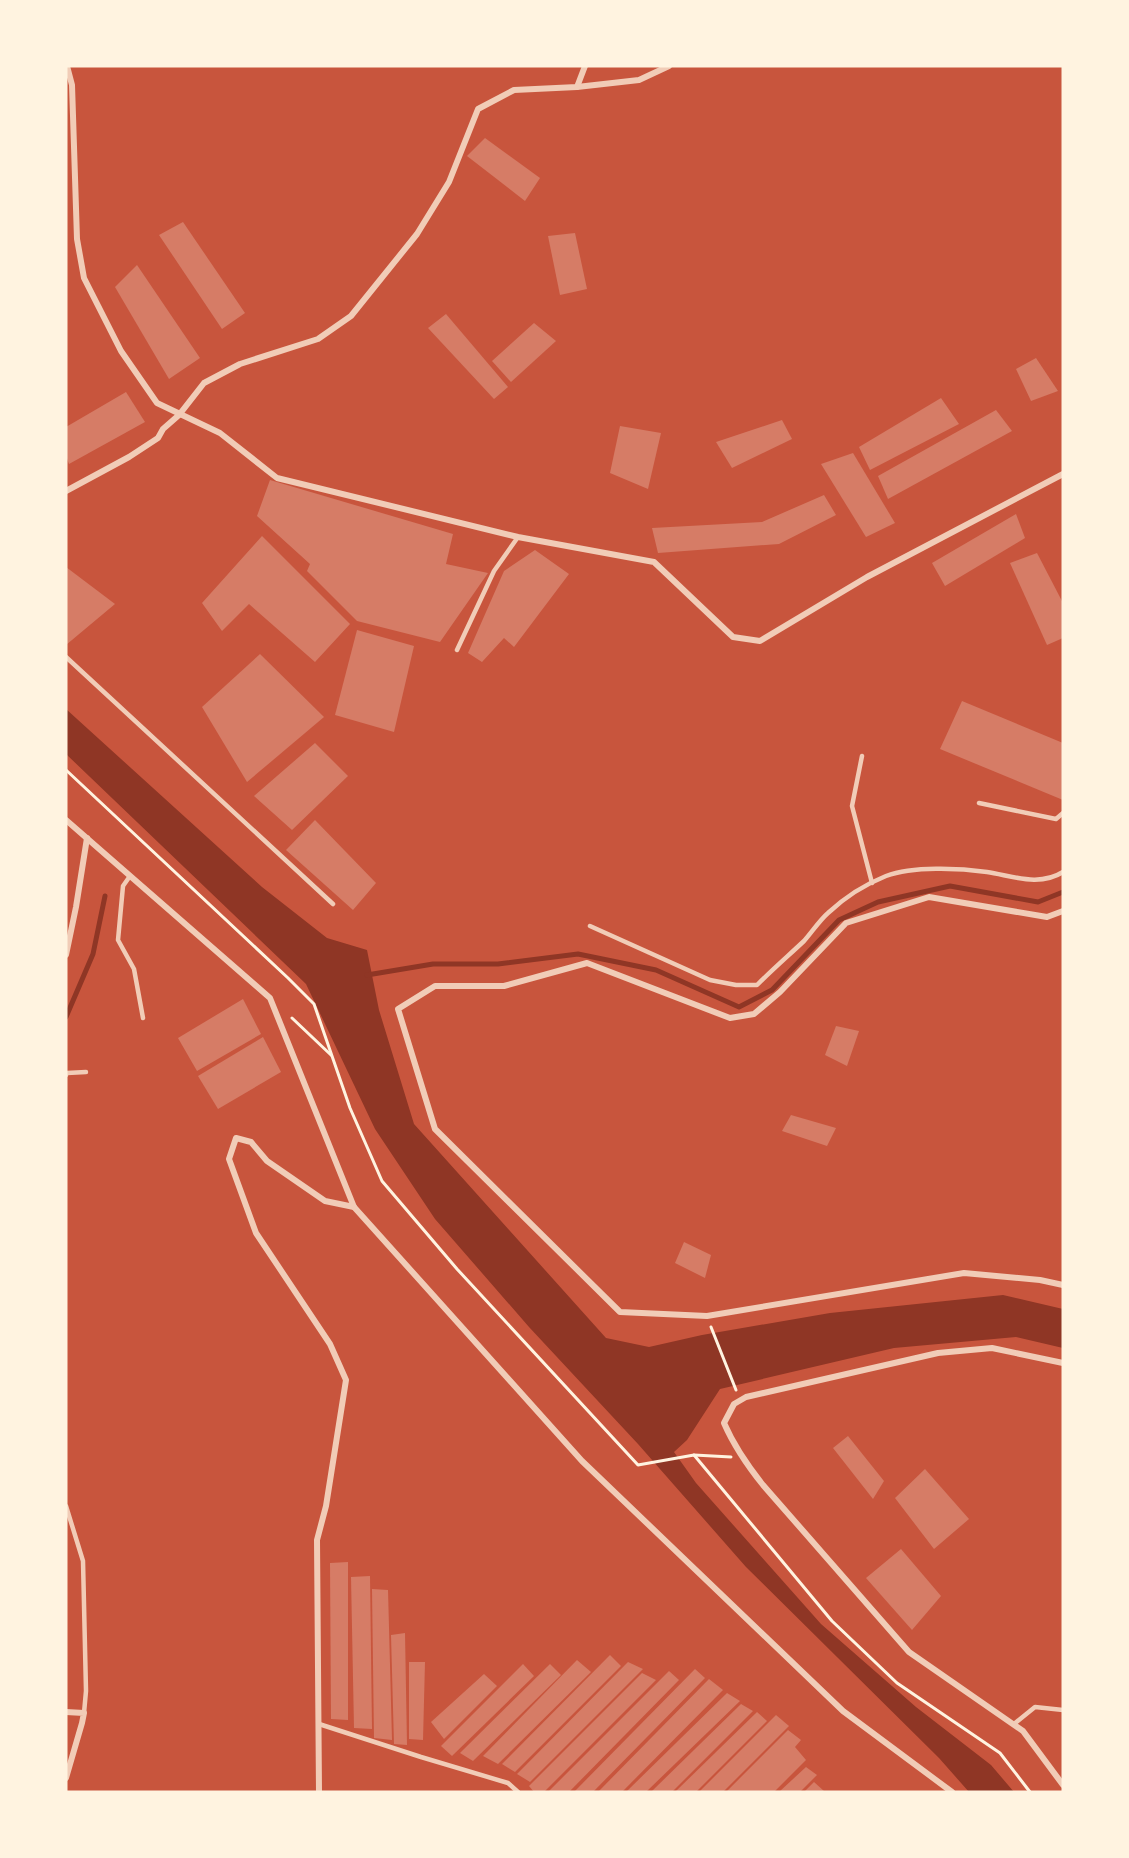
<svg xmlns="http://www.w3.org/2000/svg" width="1129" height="1858" viewBox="0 0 1129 1858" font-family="'Asap Condensed',sans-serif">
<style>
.water{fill:#8f3625}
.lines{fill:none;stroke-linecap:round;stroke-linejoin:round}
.stream{stroke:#8f3625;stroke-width:5}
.building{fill:#d67c66}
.path{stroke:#fff3e0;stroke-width:3}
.service{stroke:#f1ccb7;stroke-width:4.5}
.minor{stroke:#f1ccb7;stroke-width:6}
</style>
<rect width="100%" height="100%" fill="#c8553d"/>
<path class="water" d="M66,709L262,887L327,938L367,950L379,1010L414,1124L606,1338L649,1347L702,1335L830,1313L1003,1295L1063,1309V1348L1016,1337L894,1348L720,1389L687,1440L674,1452L696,1483L821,1624L916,1707L991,1765L1014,1792H969L939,1758L746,1567L638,1444L529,1327L435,1219L375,1129L306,984L66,754Z"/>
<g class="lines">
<g class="stream">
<path d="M367,975L433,964H498L578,954L656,970L739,1007L772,990L839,920L878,902L950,886L1038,902L1063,892"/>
<path d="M66,1017L93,954L105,896"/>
</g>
</g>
<g class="building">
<path d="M485,138L540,178L525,201L467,156Z"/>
<path d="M183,222L245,313L222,329L159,235Z"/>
<path d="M575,233L587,289L560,295L548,236Z"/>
<path d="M137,265L200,358L169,379L115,287Z"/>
<path d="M446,314L508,387L494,399L428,328Z"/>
<path d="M534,323L556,341L511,382L492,361Z"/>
<path d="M1036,358L1058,391L1031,401L1016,369Z"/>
<path d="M126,392L145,422L69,464L66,456V427Z"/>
<path d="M941,398L959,424L870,470L859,447Z"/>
<path d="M996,410L1012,431L888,499L878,476Z"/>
<path d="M782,420L792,439L732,468L716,442Z"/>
<path d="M620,426L661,433L648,489L610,473Z"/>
<path d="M853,453L895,523L866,537L821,464Z"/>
<path d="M270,480L453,534L446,564L488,573L440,642L357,621L307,571L310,564L257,516Z"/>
<path d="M824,495L836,515L779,544L658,553L652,528L762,522Z"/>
<path d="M1016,514L1025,538L945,586L932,563Z"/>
<path d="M262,536L350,624L315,662L249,604L222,631L202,603Z"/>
<path d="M535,550L569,574L514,647L504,638L482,662L468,653L504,571Z"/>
<path d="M1037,553L1063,603V638L1047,645L1010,563Z"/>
<path d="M66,567L115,604L66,645Z"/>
<path d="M357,630L414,646L394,732L335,715Z"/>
<path d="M260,654L324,717L247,782L202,707Z"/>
<path d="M962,701L1063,743V800L940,749Z"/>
<path d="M315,743L348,776L292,830L254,796Z"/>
<path d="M315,820L376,883L353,910L286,850Z"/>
<path d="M243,999L261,1034L197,1071L178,1038Z"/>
<path d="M836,1026L859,1031L847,1066L825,1055Z"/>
<path d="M263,1037L281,1072L218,1109L198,1076Z"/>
<path d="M791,1115L836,1128L827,1146L782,1131Z"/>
<path d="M684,1242L711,1255L705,1278L675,1263Z"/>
<path d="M848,1436L884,1481L873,1499L833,1448Z"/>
<path d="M925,1469L969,1519L934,1549L895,1498Z"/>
<path d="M901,1549L941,1596L912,1630L866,1578Z"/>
<path d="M348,1562V1720L331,1719L330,1563Z"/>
<path d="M370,1576L372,1729L354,1728L351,1577Z"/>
<path d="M372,1589L388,1590L392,1740L374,1738Z"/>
<path d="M405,1633L407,1745L394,1744L391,1635Z"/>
<path d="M610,1655L621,1666L515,1772L502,1764Z"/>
<path d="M577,1660L591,1672L498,1764L483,1756Z"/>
<path d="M409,1662H425L423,1740L409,1739Z"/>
<path d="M628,1662L643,1669L530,1782L517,1774Z"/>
<path d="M523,1664L534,1676L452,1756L441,1746Z"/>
<path d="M550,1664L561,1675L473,1761L460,1753Z"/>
<path d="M695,1669L705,1678L593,1792H574Z"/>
<path d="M669,1671L679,1680L569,1792H548Z"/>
<path d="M642,1673L656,1680L544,1792H534L529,1786Z"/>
<path d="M484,1674L497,1686L444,1739L431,1722Z"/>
<path d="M709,1679L723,1690L622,1792H598Z"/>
<path d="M727,1693L740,1701L646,1792H626Z"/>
<path d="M741,1704L753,1711L672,1792H651Z"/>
<path d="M757,1712L767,1721L696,1792H675Z"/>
<path d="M776,1715L789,1726L723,1792H699Z"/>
<path d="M788,1730L801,1740L795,1747L806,1760L774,1792H726Z"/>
<path d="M806,1767L817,1775L800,1792H779Z"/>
<path d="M814,1782L824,1791L804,1792Z"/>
</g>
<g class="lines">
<g class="path">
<path d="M66,770L288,978L314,1004L350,1108L382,1181L457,1269L638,1465L694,1455L731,1457"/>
<path d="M292,1018L331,1055"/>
<path d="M711,1327L736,1390"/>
<path d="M694,1455L832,1621L897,1683L1000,1753L1030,1792"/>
</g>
<g class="service">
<path d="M457,650L494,571L518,537"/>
<path d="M66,657L333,904"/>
<path d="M862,756L852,806L872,883"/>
<path d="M979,803L1056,819L1063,813"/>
<path d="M130,876L123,886L118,940L134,969L143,1018"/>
<path d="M590,926L710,980L736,985H757C772,970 788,956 804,941C812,932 819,921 828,913C844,898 866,884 886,876C913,866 959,868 987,872C1013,876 1039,887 1063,872"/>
<path d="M66,1075L67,1073L86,1072"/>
<path d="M66,1506L83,1561L86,1691L84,1713"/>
<path d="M319,1724L421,1757L508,1783L518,1792"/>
<path d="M1014,1724L1035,1707L1063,1710"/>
</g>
<g class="minor">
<path d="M67,66L72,85L77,239L84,278L121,351L157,403L220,433L277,478L518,537L654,562L733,637L760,641L867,577L1063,474"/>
<path d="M577,87L585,66"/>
<path d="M66,491L129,457L158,438L163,429L179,415L204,383L240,364L318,339L351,316L417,234L449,182L478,109L514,90L577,87L639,80L669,66"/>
<path d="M66,820L270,998L354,1207L582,1461L843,1711L952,1792"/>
<path d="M1063,911L1047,917L929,897L846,923L780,992L754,1014L730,1018L587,963L504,986H435L398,1009L435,1129L620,1312L707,1316L964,1273L1040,1280L1063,1285"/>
<path d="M66,955L76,907L87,838"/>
<path d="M1063,1363L992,1348L938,1353L746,1397L734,1404L724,1423C734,1446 747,1465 763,1485L909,1652L1023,1731L1063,1785"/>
<path d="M66,1712L84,1713L82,1723L66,1778"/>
<path d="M319,1792L317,1540L326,1506L346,1380L330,1344L256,1233L229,1159L236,1138L251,1142L267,1161L325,1201L354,1207"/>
</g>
</g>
<rect width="1129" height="1858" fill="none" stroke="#fff3e0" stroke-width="135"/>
</svg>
